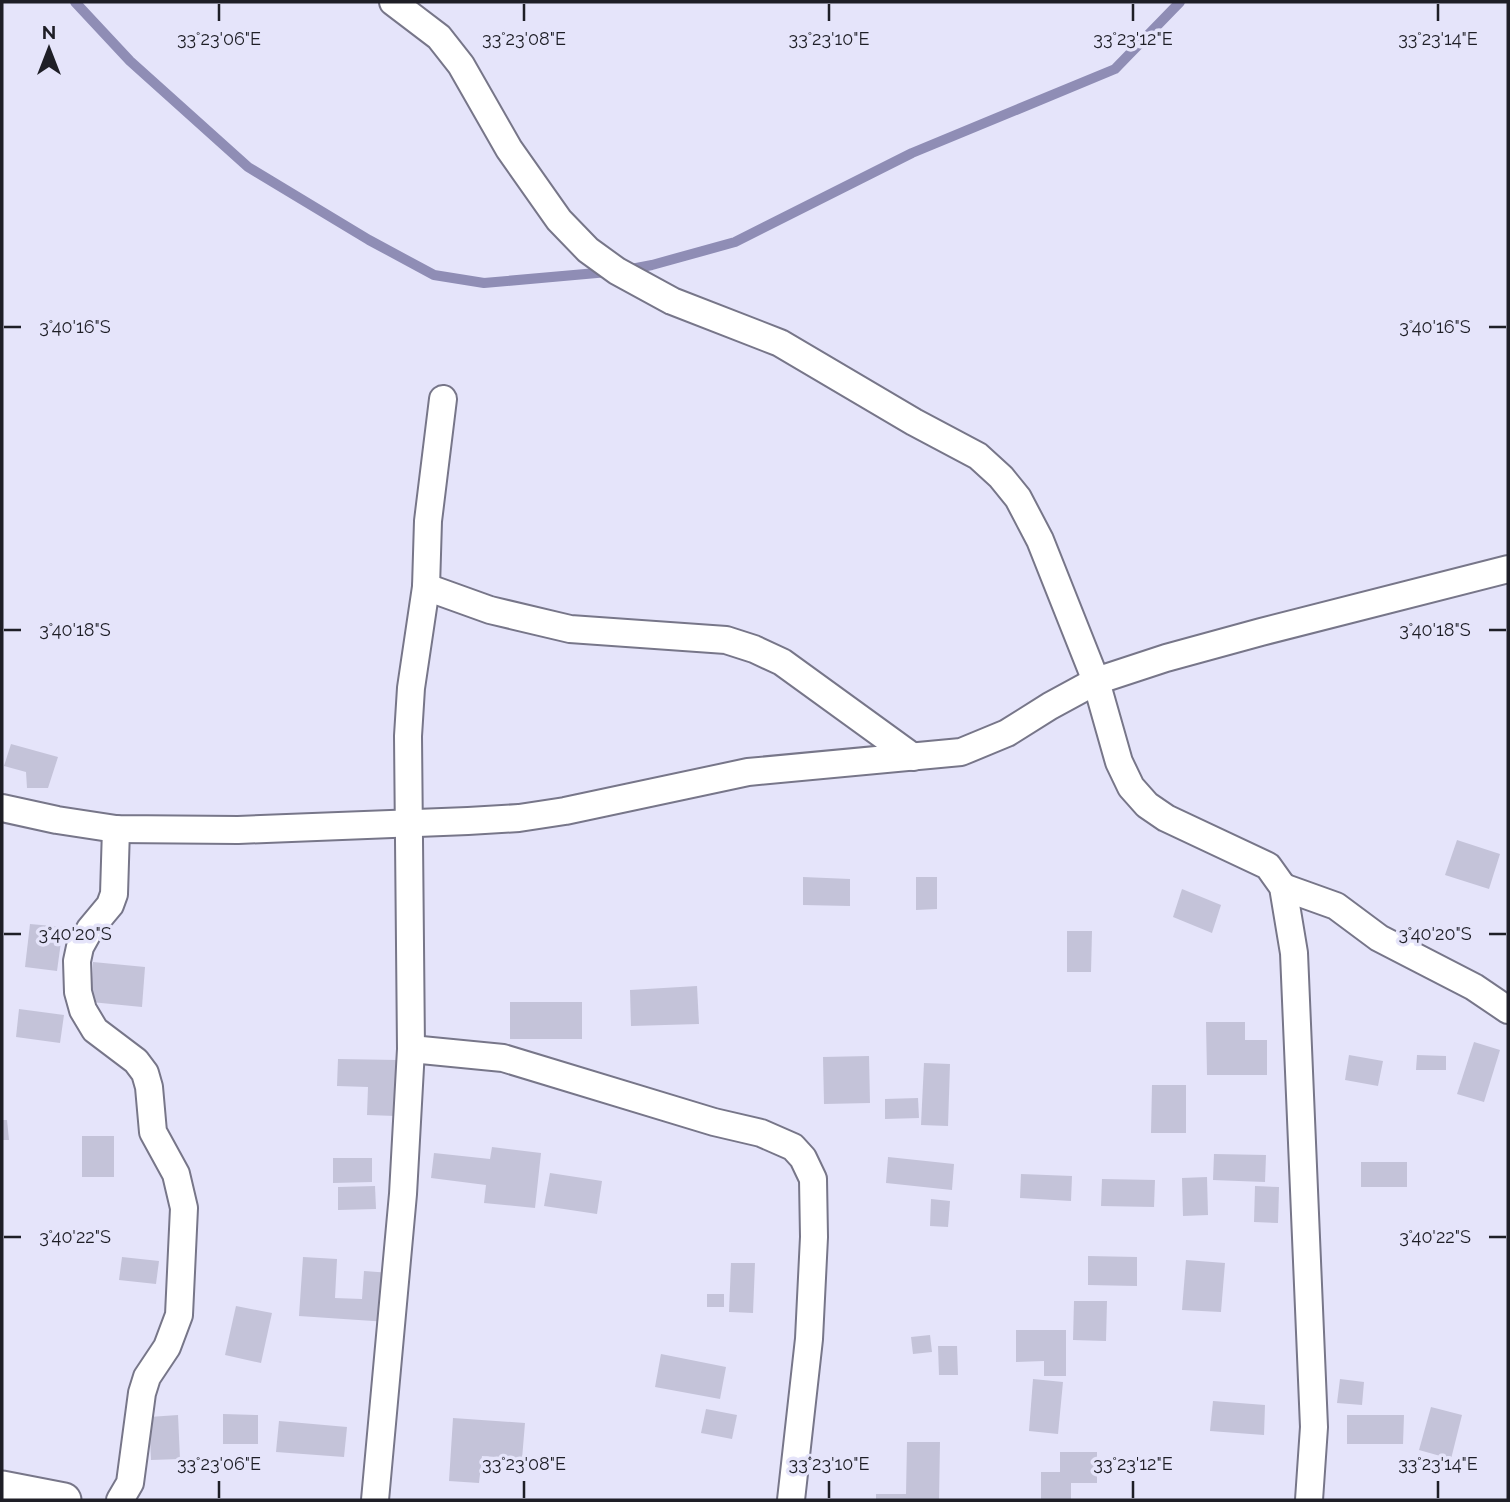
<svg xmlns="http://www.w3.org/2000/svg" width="1510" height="1502" viewBox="0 0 1510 1502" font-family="Raleway,sans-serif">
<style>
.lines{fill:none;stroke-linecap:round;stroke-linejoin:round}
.stream{stroke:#8f8db5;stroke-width:10}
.building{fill:#c4c3d9}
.minor-casing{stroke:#777689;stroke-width:30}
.tertiary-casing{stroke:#777689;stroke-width:37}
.minor{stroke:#fff;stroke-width:26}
.tertiary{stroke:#fff;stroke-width:33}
.ticks{fill:none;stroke:#1e1e26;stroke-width:2.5}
.ticks-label{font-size:18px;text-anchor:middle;fill:#1e1e26;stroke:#e5e4fa;stroke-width:7;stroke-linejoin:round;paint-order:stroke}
</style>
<rect width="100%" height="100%" fill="#e5e4fa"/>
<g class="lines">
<g class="stream">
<path d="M75,2L130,61L248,167L369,240L434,275L484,283L608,272"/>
<path d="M626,270L652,265L735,242L912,153L1115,69L1180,2"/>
</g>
</g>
<g class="building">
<path d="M11,744L58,757L48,788H27L26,772L4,766Z"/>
<path d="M1457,840L1500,854L1489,889L1445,875Z"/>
<path d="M803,877L850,879V906L803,905Z"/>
<path d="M916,877H937V909L916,910Z"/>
<path d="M1182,889L1221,905L1212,933L1173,917Z"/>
<path d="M30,924L63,927L57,971L25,967Z"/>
<path d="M1067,931H1092L1091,972H1067Z"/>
<path d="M93,962L145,967L142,1007L91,1002Z"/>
<path d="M697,986L699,1024L631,1026L630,990Z"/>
<rect x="510" y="1002" width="72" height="37"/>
<path d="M19,1009L64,1015L60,1043L16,1037Z"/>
<path d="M1206,1022H1245V1040H1267V1075H1207Z"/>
<path d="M1474,1042L1500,1050L1484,1102L1457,1094Z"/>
<path d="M1349,1055L1383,1061L1378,1086L1345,1080Z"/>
<path d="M1417,1055L1446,1056V1070H1416Z"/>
<path d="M869,1056L870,1103L824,1104L823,1057Z"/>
<path d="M338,1059L398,1060L396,1116L367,1115L368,1087L337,1086Z"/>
<path d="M924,1063L950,1064L948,1126L921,1125Z"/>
<path d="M1152,1085H1186V1133H1151Z"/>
<path d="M918,1098L919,1118L885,1119V1099Z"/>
<path d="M2,1120H7L9,1140H2Z"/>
<rect x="82" y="1136" width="32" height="41"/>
<path d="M492,1147L541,1153L535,1208L484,1203L486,1185L431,1178L434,1153L490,1159Z"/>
<path d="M1214,1154L1266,1155L1265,1182L1213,1180Z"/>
<path d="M888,1157L954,1164L952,1190L886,1183Z"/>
<path d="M333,1158H372V1182L333,1183Z"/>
<rect x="1361" y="1162" width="46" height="25"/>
<path d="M550,1173L602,1181L597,1214L544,1206Z"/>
<path d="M1021,1174L1072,1176L1071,1201L1020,1198Z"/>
<path d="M1207,1177L1208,1215L1183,1216L1182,1178Z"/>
<path d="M1102,1179L1155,1180L1154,1207L1101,1206Z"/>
<path d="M375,1186L376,1209L338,1210V1187Z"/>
<path d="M1255,1186L1279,1187L1278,1223L1254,1222Z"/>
<path d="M931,1199L950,1201L948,1227L930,1226Z"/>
<path d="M1088,1256L1137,1257V1286L1088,1285Z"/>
<path d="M122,1257L159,1261L156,1284L119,1280Z"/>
<path d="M303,1257L337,1259L335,1298L362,1299L364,1271L391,1273L388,1322L299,1316Z"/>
<path d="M1186,1260L1225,1263L1221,1312L1182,1310Z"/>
<path d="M731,1263H755L753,1313L729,1312Z"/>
<rect x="707" y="1294" width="17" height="13"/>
<path d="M1074,1301H1107L1106,1341L1073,1340Z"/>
<path d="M236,1306L272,1313L261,1363L225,1355Z"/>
<path d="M1016,1330H1066V1376H1044V1361L1016,1362Z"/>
<path d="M930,1335L932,1352L913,1354L911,1337Z"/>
<path d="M938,1346H957L958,1375H939Z"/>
<path d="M661,1354L726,1367L720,1399L655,1387Z"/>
<path d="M1033,1379L1063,1382L1058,1434L1029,1431Z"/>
<path d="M1340,1379L1364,1382L1362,1405L1337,1403Z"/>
<path d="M1213,1401L1265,1405L1264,1435L1210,1431Z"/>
<path d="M1431,1407L1462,1415L1451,1459L1419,1450Z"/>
<path d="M706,1409L737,1415L732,1439L701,1433Z"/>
<path d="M223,1414L258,1415V1444H223Z"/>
<path d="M178,1415L180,1459L151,1460L149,1417Z"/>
<path d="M1347,1415H1404L1403,1444H1347Z"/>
<path d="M453,1418L525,1423L522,1459L482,1456L479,1483L449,1481Z"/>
<path d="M279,1421L347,1427L344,1457L276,1452Z"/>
<path d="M907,1442H940L939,1500H876V1494H906Z"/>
<path d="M1060,1452H1097V1483H1071V1500H1041V1472H1060Z"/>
</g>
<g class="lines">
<defs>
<g id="minor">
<path d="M393,2L439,37L461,65L509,149L559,220L588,250L617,271L672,301L780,343L914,422L978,456L1001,477L1018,498L1040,540L1096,681L1119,762L1131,787L1147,805L1166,818L1268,866L1283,887L1294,953L1314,1427L1309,1500"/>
<path d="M426,587L490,610L570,629L726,640L754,649L782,662L913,757"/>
<path d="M2,808L57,820L116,829L238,830L468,821L519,818L565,811L748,772L961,752L1007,733L1050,706L1096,681L1166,658L1261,632L1508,569"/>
<path d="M116,829L114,894L110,905L90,929L80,947L77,961L78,992L83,1010L95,1030L136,1061L145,1073L149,1087L153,1132L176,1174L184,1208L179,1315L167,1347L147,1377L142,1393L130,1483L120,1500"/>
<path d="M1283,887L1336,906L1379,938L1474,987L1508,1010"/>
<path d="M411,1049L503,1058L714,1122L761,1133L793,1147L803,1158L813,1179L814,1237L809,1339L791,1500"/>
<path d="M375,1500L403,1194L411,1049L408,736L411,688L426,587L428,521L443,399"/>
</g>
<path id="tertiary" d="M2,1488L64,1500"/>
</defs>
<use href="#minor" class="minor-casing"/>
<use href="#tertiary" class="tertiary-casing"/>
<use href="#minor" class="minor"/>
<use href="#tertiary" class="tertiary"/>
</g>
<path class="ticks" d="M219,4V21M524,4V21M829,4V21M1133,4V21M1438,4V21M4,327H21M1489,327H1506M4,630H21M1489,630H1506M4,934H21M1489,934H1506M4,1237H21M1489,1237H1506M219,1481V1498M524,1481V1498M829,1481V1498M1133,1481V1498M1438,1481V1498"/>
<g class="ticks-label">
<text x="219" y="45">33°23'06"E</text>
<text x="524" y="45">33°23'08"E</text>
<text x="829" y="45">33°23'10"E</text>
<text x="1133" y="45">33°23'12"E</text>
<text x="1438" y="45">33°23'14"E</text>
<text x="75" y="333">3°40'16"S</text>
<text x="1435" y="333">3°40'16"S</text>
<text x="75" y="636">3°40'18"S</text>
<text x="1435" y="636">3°40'18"S</text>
<text x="75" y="940">3°40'20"S</text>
<text x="1435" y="940">3°40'20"S</text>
<text x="75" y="1243">3°40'22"S</text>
<text x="1435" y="1243">3°40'22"S</text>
<text x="219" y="1470">33°23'06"E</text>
<text x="524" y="1470">33°23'08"E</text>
<text x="829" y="1470">33°23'10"E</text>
<text x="1133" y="1470">33°23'12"E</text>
<text x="1438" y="1470">33°23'14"E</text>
</g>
<rect width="1510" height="1502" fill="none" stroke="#1e1e26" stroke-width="7"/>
<g transform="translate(49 49)" stroke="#e5e4fa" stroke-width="5" paint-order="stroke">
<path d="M0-5L12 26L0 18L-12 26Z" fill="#1e1e26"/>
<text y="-10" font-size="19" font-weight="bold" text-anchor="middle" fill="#1e1e26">N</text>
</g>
</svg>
